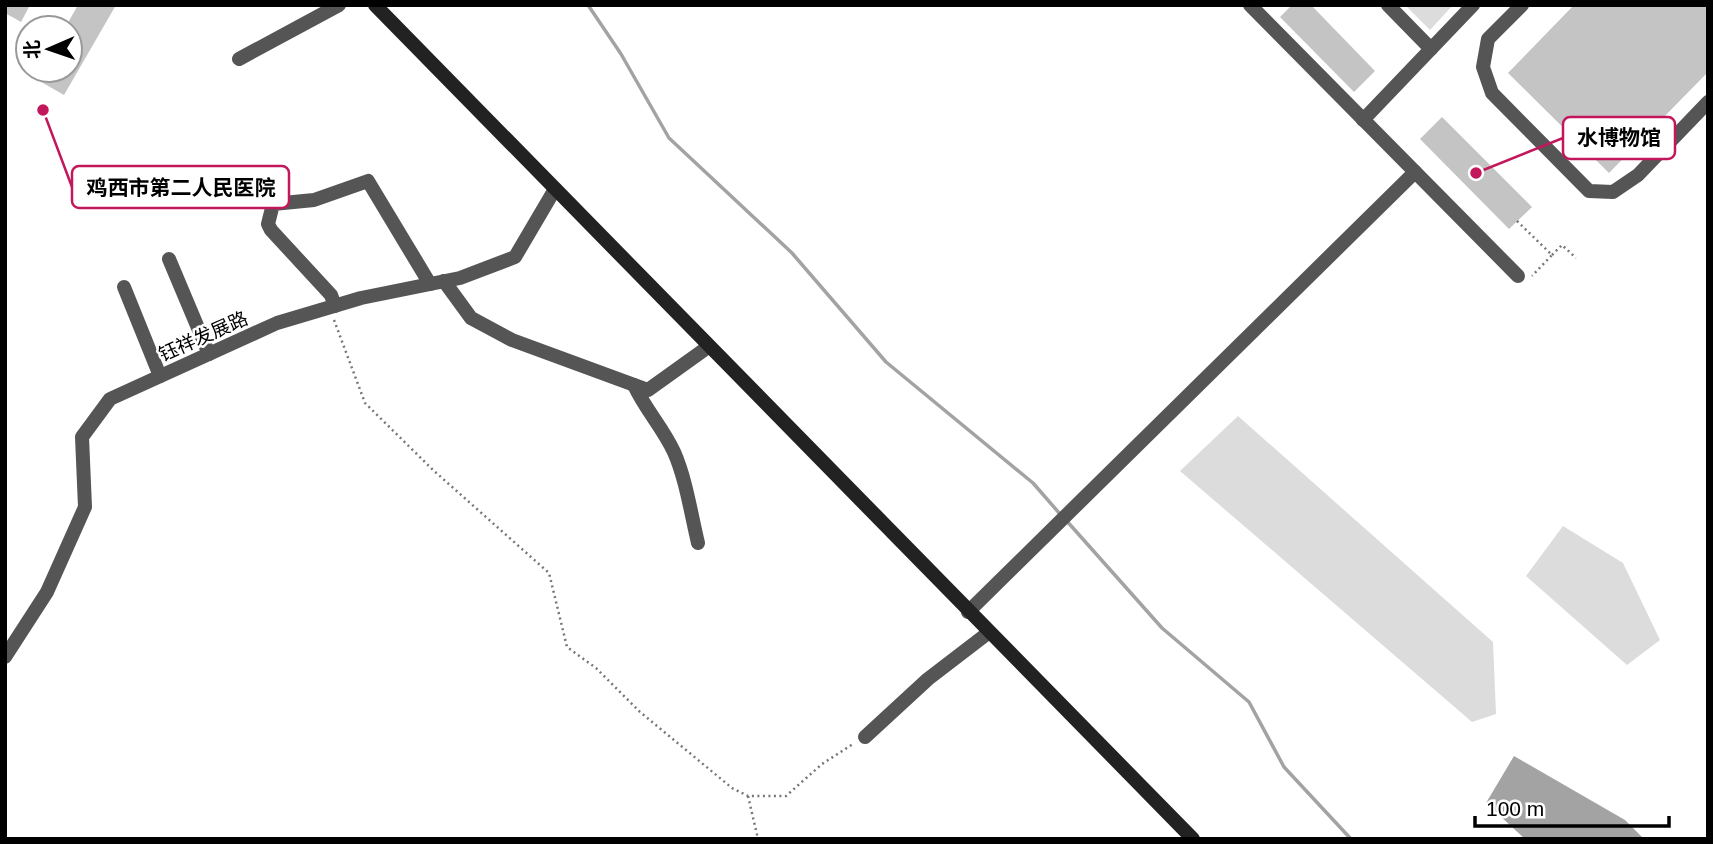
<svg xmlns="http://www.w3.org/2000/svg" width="1713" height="844" viewBox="0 0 1713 844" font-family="Arial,'Noto Sans SC',sans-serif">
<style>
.green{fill:#dcdcdc}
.water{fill:#a3a3a3}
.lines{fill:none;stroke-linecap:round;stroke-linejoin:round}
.stream{stroke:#a3a3a3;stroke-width:3.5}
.building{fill:#c4c4c4}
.path{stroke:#777;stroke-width:2.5;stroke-dasharray:2 3.5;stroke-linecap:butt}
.street{stroke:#555;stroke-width:14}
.secondary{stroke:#222;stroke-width:14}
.labels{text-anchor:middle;stroke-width:5;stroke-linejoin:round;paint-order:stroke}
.street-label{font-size:19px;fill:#000;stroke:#fff}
.leader{fill:none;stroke:#c2185b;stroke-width:2.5}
.callout-dot{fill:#c2185b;stroke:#fff;stroke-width:2.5}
.callout{fill:#fff;stroke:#c2185b;stroke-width:2.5}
.callout-label{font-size:21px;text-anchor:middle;font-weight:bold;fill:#000}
</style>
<rect width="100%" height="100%" fill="#fff"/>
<g class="green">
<path d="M1405,5H1453L1430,30Z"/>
<path d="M1238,416L1493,642L1496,714L1472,722L1180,471Z"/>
<path d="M1563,526L1623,563L1660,640L1627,665L1526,576Z"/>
</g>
<path class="water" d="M1514,756L1625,820L1644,839H1525L1486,803Z"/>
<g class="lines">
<g class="stream">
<path d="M588,5L621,54L669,138L792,253L886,362L1033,483L1060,514"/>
<path d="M1065,519L1162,628L1249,702L1284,767L1351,839"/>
</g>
</g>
<g class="building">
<path d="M5,5H30L21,22L5,13Z"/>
<path d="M78,5H116L64,95L36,79L41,70H70V28H65Z"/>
<path d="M1292,5H1311L1375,71L1354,92L1280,17Z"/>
<path d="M1574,5H1708V72L1609,173L1508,73Z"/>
<path d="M1442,117L1532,207L1509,229L1420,139Z"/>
</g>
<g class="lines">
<g class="path">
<path d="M1517,221L1552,255L1532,276"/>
<path d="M1552,255L1562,245L1576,258"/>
<path d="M334,320L365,403L433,470L549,573L567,647L596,668L640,712L732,788L748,796H786L822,764L853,744"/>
<path d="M748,796L758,839"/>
</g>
<g class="street">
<path d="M1250,5L1518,276"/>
<path d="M1388,5L1431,49"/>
<path d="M1522,5L1488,39L1483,67L1492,93L1589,191L1613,192L1638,175L1708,102"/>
<path d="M239,59L339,5"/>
<path d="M1363,120L1473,5"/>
<path d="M169,259L209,354"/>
<path d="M444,281L471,318L512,340L648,390L708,347"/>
<path d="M124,287L160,376"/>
<path d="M335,306L331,295L271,230L268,224L273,204L314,200L368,181L430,284"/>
<path d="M634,385C645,409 663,428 674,452C686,479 691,514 698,543"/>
<path d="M968,612L1415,172"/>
<path d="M5,657L47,592L85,507L82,437L110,399L277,323L361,298L460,278L515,257L555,189"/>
<path d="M865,737L928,679L988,633"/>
</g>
<path class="secondary" d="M375,5L1193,839"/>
</g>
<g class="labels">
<g class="street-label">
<text transform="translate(203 336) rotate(-24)" y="7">钰祥发展路</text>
</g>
</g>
<path class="leader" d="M1476 173L1563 138M43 110L72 187"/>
<g class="callout-dot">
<circle cx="1476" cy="173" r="7"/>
<circle cx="43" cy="110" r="7"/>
</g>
<g class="callout">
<rect x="1563" y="117" width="112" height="42" rx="7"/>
<rect x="72" y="166" width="217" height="42" rx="7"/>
</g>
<g class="callout-label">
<text x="1619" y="145">水博物馆</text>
<text x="181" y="195">鸡西市第二人民医院</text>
</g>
<rect width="1713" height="844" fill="none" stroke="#000000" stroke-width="14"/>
<g transform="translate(49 49) rotate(268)"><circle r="33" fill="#ffffff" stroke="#999999" stroke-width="2"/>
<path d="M0-5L12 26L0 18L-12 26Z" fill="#000000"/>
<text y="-10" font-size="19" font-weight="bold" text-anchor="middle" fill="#000000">北</text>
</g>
<path d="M1475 816v10h194v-10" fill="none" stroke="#000000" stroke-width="3.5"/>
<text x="1486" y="816" font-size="21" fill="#000000" stroke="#ffffff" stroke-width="5" paint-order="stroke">100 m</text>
</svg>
